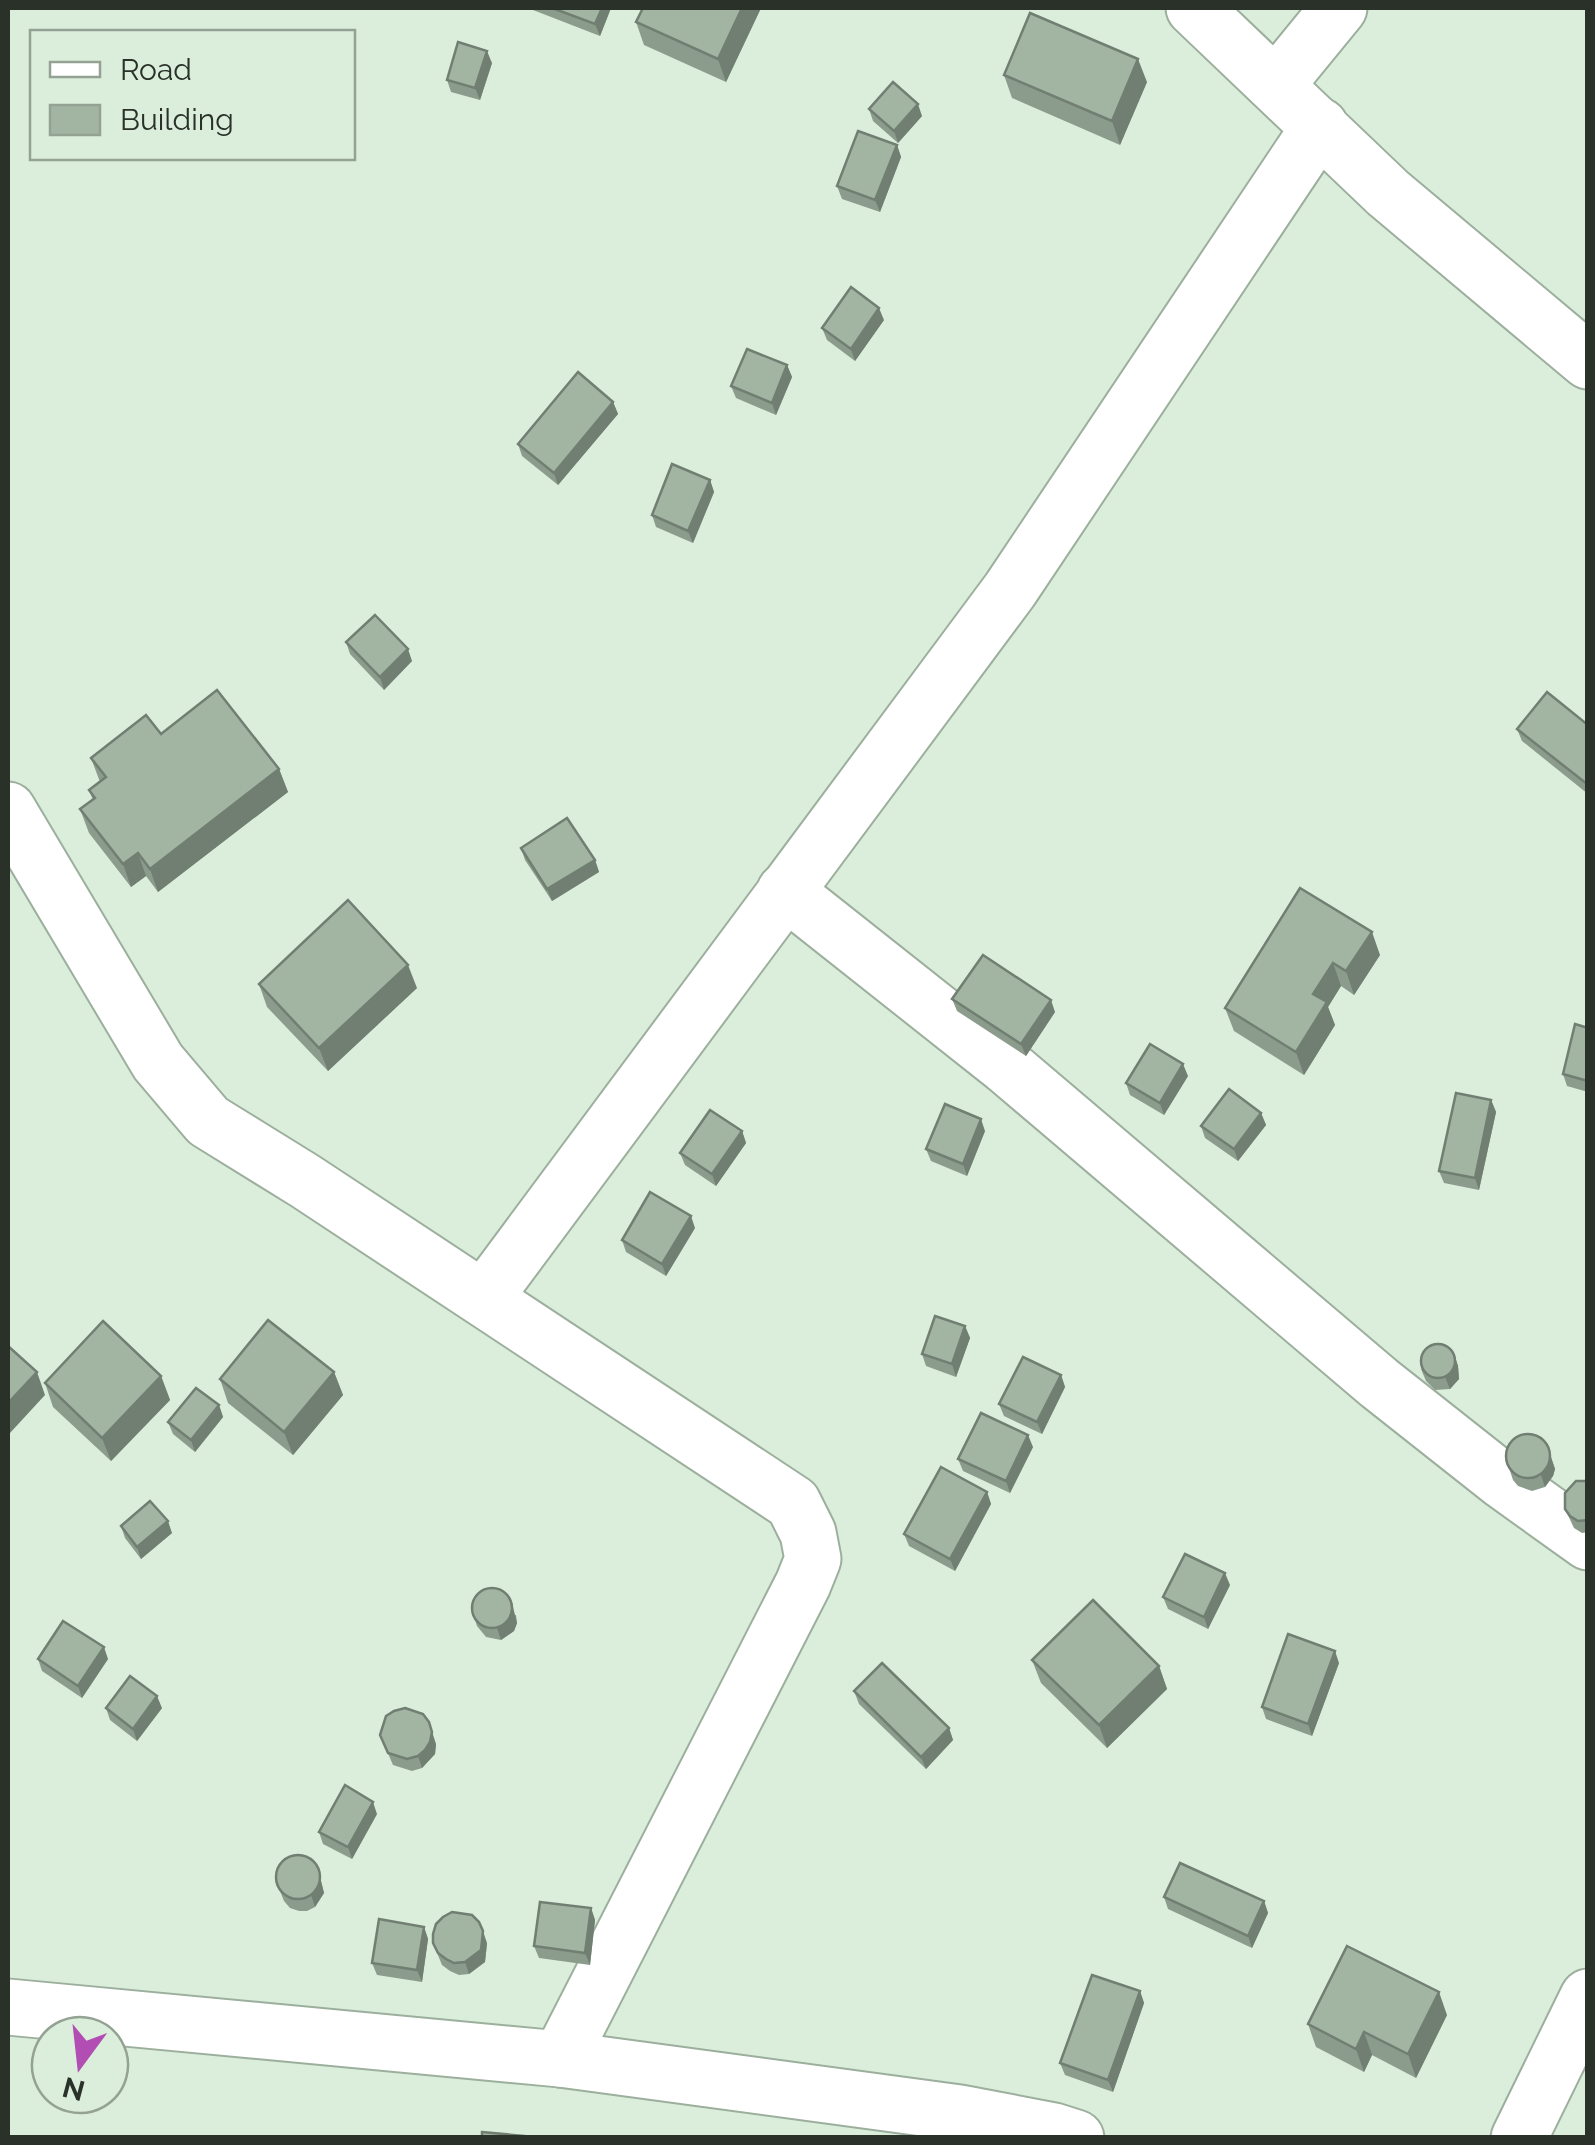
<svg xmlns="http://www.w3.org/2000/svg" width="1595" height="2145" viewBox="0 0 1595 2145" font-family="Raleway,sans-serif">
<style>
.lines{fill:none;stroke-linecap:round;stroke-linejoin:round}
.minor-casing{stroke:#9caf9d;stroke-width:59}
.minor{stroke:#fff;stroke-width:55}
.wall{fill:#8b9c8c}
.shaded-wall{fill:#717f72}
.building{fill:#a2b5a3;stroke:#717f72;stroke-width:2.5}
</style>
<rect width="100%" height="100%" fill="#dbeedc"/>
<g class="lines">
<defs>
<g id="minor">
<path d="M1194,8L1388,193L1588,361"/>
<path d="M1276,85L1339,8"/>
<path d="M8,810L158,1062L208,1121L305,1181L793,1503L808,1533L813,1559L803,1584L560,2059"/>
<path d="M785,891L1006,1066L1379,1383L1503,1481L1588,1542"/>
<path d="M484,1298L1010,590L1320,126"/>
<path d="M8,2007L560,2059L960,2113L1054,2131L1076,2138"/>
<path d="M1519,2138L1588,1997"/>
</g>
</defs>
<use href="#minor" class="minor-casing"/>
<use href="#minor" class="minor"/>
</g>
<g class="wall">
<path d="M532,8H611L600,36L533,10Z"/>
<path d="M643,8H761L726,82L644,45L636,22Z"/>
<path d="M492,63L480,100L451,92L447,80Z"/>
<path d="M1004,75L1147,82L1120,145L1012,98Z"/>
<path d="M869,109L922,116L898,143L873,121Z"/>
<path d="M897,145L901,157L880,212L842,199L837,186Z"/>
<path d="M884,320L855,361L827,340L822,328Z"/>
<path d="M787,365L792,377L776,415L736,398L731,386Z"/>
<path d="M613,402L618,414L558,485L522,456L518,444Z"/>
<path d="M710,480L714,492L693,543L656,527L652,515Z"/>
<path d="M346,642L412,661L384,690L350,654Z"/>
<path d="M1588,725V794L1522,741L1517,729Z"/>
<path d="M161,734L279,769L288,792L158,892L146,876L131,887L89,833L80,809L93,800L89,790L100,782L91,758Z"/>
<path d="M521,848L595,860L599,872L552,901L525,860Z"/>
<path d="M1300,888L1380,955L1354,995L1341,986L1328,1007L1335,1025L1304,1075L1234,1031L1225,1008Z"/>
<path d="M259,984L417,988L328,1071L267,1007Z"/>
<path d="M952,999L1055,1012L1026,1056L957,1011Z"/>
<path d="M1588,1028V1092L1567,1086L1563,1074Z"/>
<path d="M1188,1076L1164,1115L1130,1095L1126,1083Z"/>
<path d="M1491,1100L1496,1112L1479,1190L1444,1183L1439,1171Z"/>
<path d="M1261,1113L1266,1125L1238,1161L1205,1138L1201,1126Z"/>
<path d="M742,1131L746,1143L716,1186L685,1165L680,1153Z"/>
<path d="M985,1131L967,1176L931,1161L926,1149Z"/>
<path d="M695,1228L666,1276L626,1252L622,1240Z"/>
<path d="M965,1326L970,1338L956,1377L926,1366L922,1354Z"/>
<path d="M1454,1354L1458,1366L1459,1379L1450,1389L1435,1390L1426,1381L1421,1369Z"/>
<path d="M334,1372L343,1395L293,1455L228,1403L220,1379Z"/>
<path d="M1061,1375L1065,1387L1042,1434L1004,1416L999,1404Z"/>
<path d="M161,1376L170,1400L111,1461L53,1407L45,1383Z"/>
<path d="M219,1405L223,1417L195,1452L173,1434L168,1422Z"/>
<path d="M1546,1443L1555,1469L1553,1476L1545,1487L1532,1491L1518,1486L1513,1480L1509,1468Z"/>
<path d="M1033,1447L1010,1493L963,1471L958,1459Z"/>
<path d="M1588,1481V1532L1582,1533L1574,1528L1565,1509Z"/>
<path d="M987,1492L991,1504L955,1571L909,1546L904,1534Z"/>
<path d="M121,1526L172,1533L141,1559L125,1538Z"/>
<path d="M1230,1585L1208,1629L1168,1609L1163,1597Z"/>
<path d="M473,1613L516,1615L517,1623L514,1631L501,1640L486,1637L477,1626Z"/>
<path d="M38,1659H108L82,1698L42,1671Z"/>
<path d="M1032,1660L1159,1666L1167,1689L1107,1748L1041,1683Z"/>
<path d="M1339,1663L1312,1736L1266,1719L1262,1707Z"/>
<path d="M854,1691L949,1728L953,1740L926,1769L859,1704Z"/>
<path d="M106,1708H162L137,1741L110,1720Z"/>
<path d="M380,1735L436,1744L435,1754L422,1768L412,1771L393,1765Z"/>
<path d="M377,1814L352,1859L323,1844L319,1832Z"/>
<path d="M317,1865L324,1893L315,1907L307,1911H299L290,1908L284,1901L276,1881Z"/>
<path d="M1164,1897L1264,1901L1268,1913L1252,1948L1168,1909Z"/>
<path d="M591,1908L595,1920L590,1965L539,1958L534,1946Z"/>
<path d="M424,1927L428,1939L422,1982L377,1975L372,1963Z"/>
<path d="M433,1943H487L485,1962L469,1974L459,1975L450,1971L442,1965Z"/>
<path d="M1140,1991L1144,2003L1113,2092L1065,2075L1060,2063Z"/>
<path d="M1447,2015L1416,2078L1372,2055L1364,2072L1316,2047L1308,2024Z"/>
</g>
<g class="shaded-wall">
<path d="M602,8H611L600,36L595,24Z"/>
<path d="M742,8H761L726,82L718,59Z"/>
<path d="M487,51L492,63L480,100L475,88Z"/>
<path d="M1138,59L1147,82L1120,145L1112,121Z"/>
<path d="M918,104L922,116L898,143L894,131Z"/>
<path d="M897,145L901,157L880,212L875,200Z"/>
<path d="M879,308L884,320L855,361L851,349Z"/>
<path d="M787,365L792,377L776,415L772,403Z"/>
<path d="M613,402L618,414L558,485L554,473Z"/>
<path d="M710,480L714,492L693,543L688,531Z"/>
<path d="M408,649L412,661L384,690L380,677Z"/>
<path d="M279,769L288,792L158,892L150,869Z"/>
<path d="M138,853L146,876L131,887L123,864Z"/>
<path d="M595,860L599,872L552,901L547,889Z"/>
<path d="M1372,932L1380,955L1354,995L1346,971Z"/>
<path d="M1333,963L1341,986L1328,1007L1335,1025L1304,1075L1296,1052L1313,994Z"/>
<path d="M408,965L417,988L328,1071L319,1048Z"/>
<path d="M1051,1000L1055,1012L1026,1056L1021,1044Z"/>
<path d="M1183,1064L1188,1076L1164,1115L1160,1103Z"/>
<path d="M1491,1100L1496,1112L1479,1190L1475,1178Z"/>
<path d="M1261,1113L1266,1125L1238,1161L1234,1149Z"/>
<path d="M981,1119L985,1131L967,1176L963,1164Z"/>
<path d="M742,1131L746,1143L716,1186L712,1174Z"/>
<path d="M691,1216L695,1228L666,1276L662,1264Z"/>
<path d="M965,1326L970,1338L956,1377L952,1364Z"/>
<path d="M1454,1354L1458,1366L1459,1379L1450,1389L1445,1377Z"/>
<path d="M37,1372L45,1395L10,1433L8,1427V1403Z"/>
<path d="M334,1372L343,1395L293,1455L284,1432Z"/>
<path d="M1061,1375L1065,1387L1042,1434L1037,1422Z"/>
<path d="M161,1376L170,1400L111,1461L102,1438Z"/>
<path d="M219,1405L223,1417L195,1452L191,1440Z"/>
<path d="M1028,1435L1033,1447L1010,1493L1006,1481Z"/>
<path d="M1551,1457L1555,1469L1553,1476L1545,1487L1541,1475Z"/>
<path d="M987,1492L991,1504L955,1571L950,1559Z"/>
<path d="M168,1521L172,1533L141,1559L137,1547Z"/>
<path d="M1225,1573L1230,1585L1208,1629L1204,1617Z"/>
<path d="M512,1603L517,1623L514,1631L501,1640L497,1628Z"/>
<path d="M104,1647L108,1659L82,1698L78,1686Z"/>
<path d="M1335,1651L1339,1663L1312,1736L1308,1724Z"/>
<path d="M1159,1666L1167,1689L1107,1748L1099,1725Z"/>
<path d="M157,1696L162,1708L137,1741L133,1729Z"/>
<path d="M429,1722L436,1744L435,1754L422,1768L418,1756Z"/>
<path d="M949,1728L953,1740L926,1769L921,1757Z"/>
<path d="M373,1802L377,1814L352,1859L348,1847Z"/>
<path d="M317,1865L324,1893L315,1907L311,1895Z"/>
<path d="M1264,1901L1268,1913L1252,1948L1248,1936Z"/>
<path d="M591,1908L595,1920L590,1965L585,1953Z"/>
<path d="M424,1927L428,1939L422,1982L417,1970Z"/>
<path d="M483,1931L487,1943L485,1962L469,1974L465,1962Z"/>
<path d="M1140,1991L1144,2003L1113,2092L1108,2080Z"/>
<path d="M1439,1992L1447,2015L1416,2078L1408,2054Z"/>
<path d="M1364,2032L1372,2055L1364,2072L1356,2049Z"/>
</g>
<g class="building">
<path d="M552,8H602L595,24Z"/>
<path d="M643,8H742L718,59L636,22Z"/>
<path d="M1030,13L1138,59L1112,121L1004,75Z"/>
<path d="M458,42L487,51L475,88L447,80Z"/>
<path d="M893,82L918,104L894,131L869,109Z"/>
<path d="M858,131L897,145L875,200L837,186Z"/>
<path d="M851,287L879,308L851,349L822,328Z"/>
<path d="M747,349L787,365L772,403L731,386Z"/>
<path d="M578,372L613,402L554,473L518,444Z"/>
<path d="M672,464L710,480L688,531L652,515Z"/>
<path d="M375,615L408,649L380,677L346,642Z"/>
<path d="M217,690L279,769L150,869L138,853L123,864L80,809L95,798L89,790L106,777L91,758L146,715L161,734Z"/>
<path d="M1547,692L1588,725L1587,784L1517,729Z"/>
<path d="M567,818L595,860L547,889L521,848Z"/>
<path d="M1300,888L1372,932L1346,971L1333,963L1313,994L1327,1002L1296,1052L1225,1008Z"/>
<path d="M348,900L408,965L319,1048L259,984Z"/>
<path d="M983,955L1051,1000L1021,1044L952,999Z"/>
<path d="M1575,1024L1588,1028V1081L1563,1074Z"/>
<path d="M1150,1044L1183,1064L1160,1103L1126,1083Z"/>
<path d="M1229,1089L1261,1113L1234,1149L1201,1126Z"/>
<path d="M1456,1093L1491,1100L1475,1178L1439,1171Z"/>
<path d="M945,1104L981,1119L963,1164L926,1149Z"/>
<path d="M710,1110L742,1131L712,1174L680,1153Z"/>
<path d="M650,1192L691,1216L662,1264L622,1240Z"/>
<path d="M935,1316L965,1326L952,1364L922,1354Z"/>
<path d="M268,1320L334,1372L284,1432L220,1379Z"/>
<path d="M103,1321L161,1376L102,1438L45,1383Z"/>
<circle cx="1438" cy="1361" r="17"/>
<path d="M8,1346L37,1372L8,1403Z"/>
<path d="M1023,1357L1061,1375L1037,1422L999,1404Z"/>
<path d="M196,1388L219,1405L191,1440L168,1422Z"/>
<path d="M981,1413L1028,1435L1006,1481L958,1459Z"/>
<circle cx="1528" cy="1456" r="22"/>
<path d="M941,1467L987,1492L950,1559L904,1534Z"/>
<path d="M1576,1481H1588V1520L1578,1521L1570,1516L1565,1509V1493Z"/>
<path d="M150,1501L168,1521L137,1547L121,1526Z"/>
<path d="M1185,1554L1225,1573L1204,1617L1163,1597Z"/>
<circle cx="492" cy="1608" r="20"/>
<path d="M1093,1600L1159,1666L1099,1725L1032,1660Z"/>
<path d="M63,1621L104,1647L78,1686L38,1659Z"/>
<path d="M1288,1634L1335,1651L1308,1724L1262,1707Z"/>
<path d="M882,1663L949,1728L921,1757L854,1691Z"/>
<path d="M130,1676L157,1696L133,1729L106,1708Z"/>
<path d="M405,1708L423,1714L429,1722L432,1732L430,1742L425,1750L418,1756L407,1759L388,1753L380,1735L386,1716L394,1711Z"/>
<path d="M345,1785L373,1802L348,1847L319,1832Z"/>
<circle cx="298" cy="1877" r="22"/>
<path d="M1180,1863L1264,1901L1248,1936L1164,1897Z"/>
<path d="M540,1902L591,1908L585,1953L534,1946Z"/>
<path d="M452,1912L472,1915L479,1922L483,1931L481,1950L465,1962L454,1963L446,1959L438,1953L433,1943V1934L436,1924L443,1917Z"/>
<path d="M379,1919L424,1927L417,1970L372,1963Z"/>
<path d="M1347,1946L1439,1992L1408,2054L1364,2032L1356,2049L1308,2024Z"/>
<path d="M1092,1975L1140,1991L1108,2080L1060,2063Z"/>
<path d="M482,2132L546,2138H482Z"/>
</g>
<rect width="1595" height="2145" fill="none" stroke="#293129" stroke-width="20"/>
<rect x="30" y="30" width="325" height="130" fill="#dbeedc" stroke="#94a294" stroke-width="2.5"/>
<rect x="50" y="62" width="50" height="15" fill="#ffffff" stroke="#94a294" stroke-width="2.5"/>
<text x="120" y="80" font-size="30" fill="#293129">Road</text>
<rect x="50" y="105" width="50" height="30" fill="#a2b5a3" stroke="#94a294" stroke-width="2.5"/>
<text x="120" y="130" font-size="30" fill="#293129">Building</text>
<g transform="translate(80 2065) rotate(195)"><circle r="48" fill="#dbeedc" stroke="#94a294" stroke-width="2.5"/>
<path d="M0-8L18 38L0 25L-18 38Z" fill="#b14db3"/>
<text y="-15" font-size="28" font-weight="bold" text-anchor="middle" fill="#293129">N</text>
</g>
</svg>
